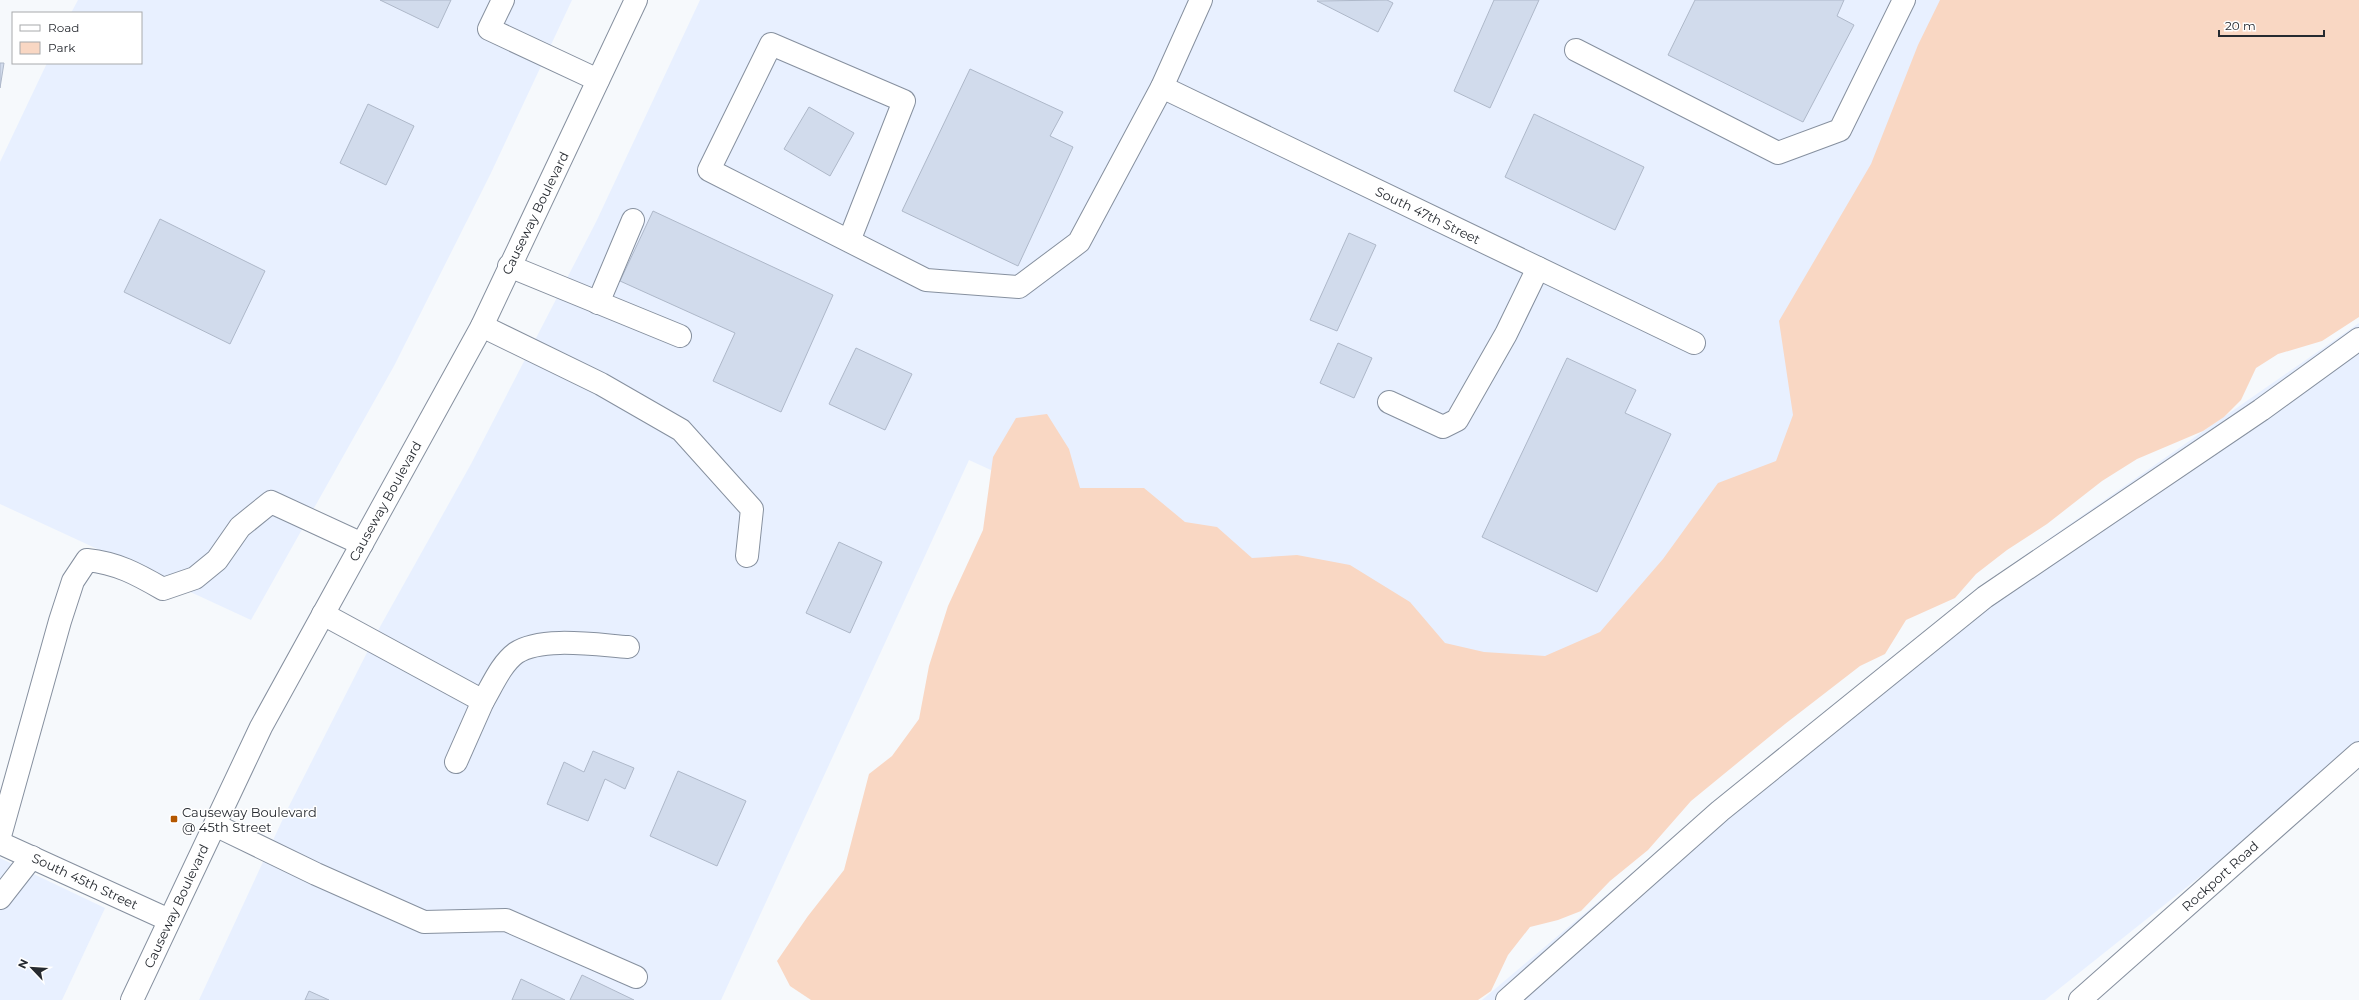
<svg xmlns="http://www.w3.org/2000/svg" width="2359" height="1000" viewBox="0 0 2359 1000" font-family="Montserrat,sans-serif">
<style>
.built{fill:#e8f0ff}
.green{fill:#f9d7c3}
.building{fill:#d1dbec;stroke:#aeb8c9}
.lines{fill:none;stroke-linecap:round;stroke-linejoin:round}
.minor-casing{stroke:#86909f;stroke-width:24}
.major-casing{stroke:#86909f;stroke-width:24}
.minor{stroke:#fff;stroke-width:22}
.major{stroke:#fff;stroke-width:22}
.poi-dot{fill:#b45700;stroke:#fff;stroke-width:1.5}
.labels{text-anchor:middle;stroke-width:3;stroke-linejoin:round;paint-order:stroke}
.street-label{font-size:13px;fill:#262a30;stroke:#fff}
.poi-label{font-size:13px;fill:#262a30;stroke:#fff;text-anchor:start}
</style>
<rect width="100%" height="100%" fill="#f6f9fc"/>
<g class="built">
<path d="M78,0H572L490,175L394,366L251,620L0,504V162L47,63H141V13H71Z"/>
<path d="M700,0H1982L1786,504L1547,725L969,460L721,1000H199L287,810L381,625L471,464L596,222Z"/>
<path d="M2359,323V750L2045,1000H1482L1694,821L2011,565Z"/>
<path d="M0,858L105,908L62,1000H0Z"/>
</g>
<path class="green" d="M1940,0H2359V317L2322,341L2278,354L2256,368L2241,400L2224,417L2203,431L2137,459L2102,481L2047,524L2007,550L1976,574L1955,598L1906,620L1885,654L1860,666L1785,724L1691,801L1648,850L1610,881L1581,911L1558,920L1530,927L1508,955L1491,991L1478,1000H811L790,986L777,961L808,916L844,870L869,774L892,756L919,719L929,666L948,606L983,530L993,457L1016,418L1047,414L1069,449L1080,488H1144L1185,522L1217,527L1252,558L1297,555L1350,565L1410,602L1445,643L1484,652L1545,656L1600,632L1663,559L1718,483L1776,461L1793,415L1779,321L1871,164L1918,45Z"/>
<g class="building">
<path d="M380,0H451L438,28Z"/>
<path d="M1387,0L1393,3L1378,32L1317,1Z"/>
<path d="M1494,0H1539L1490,108L1454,91Z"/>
<path d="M1695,0H1844L1837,16L1854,25L1803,122L1668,55Z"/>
<path d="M0,63H4L0,88Z"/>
<path d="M970,69L1063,112L1050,136L1073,147L1018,266L902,211Z"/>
<path d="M368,104L414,126L386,185L340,163Z"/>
<path d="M809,107L854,133L830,176L784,149Z"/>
<path d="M1534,114L1644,167L1615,230L1505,177Z"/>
<path d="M653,211L833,295L781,412L713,381L735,333L620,281Z"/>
<path d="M160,219L265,271L230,344L124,292Z"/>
<path d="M1349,233L1376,245L1337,331L1310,320Z"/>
<path d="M1338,343L1372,358L1354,398L1320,383Z"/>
<path d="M856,348L912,374L885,430L829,404Z"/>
<path d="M1567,358L1636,390L1625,413L1671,434L1597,592L1482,537Z"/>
<path d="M839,542L882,562L850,633L806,613Z"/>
<path d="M593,751L634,768L625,789L605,779L588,821L547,804L564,762L584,772Z"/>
<path d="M678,771L746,801L717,866L650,836Z"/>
<path d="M582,975L634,1000H570Z"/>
<path d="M521,979L565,1000H512Z"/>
<path d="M309,991L329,1000H305Z"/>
</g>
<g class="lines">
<defs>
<g id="minor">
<path d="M503,0L489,29L598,80"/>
<path d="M1576,50L1778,153L1840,130L1904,0"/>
<path d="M1162,87L1694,343"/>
<path d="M849,241L904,101L771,44L709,170L926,280L1019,287L1079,242L1162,87L1201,0"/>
<path d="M509,266L680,336"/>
<path d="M598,303L633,220"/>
<path d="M482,326L601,384L681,430L752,509L747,556"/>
<path d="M1389,402L1443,427L1457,420L1506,334L1538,268"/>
<path d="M323,614L483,701C492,686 501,664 516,653C541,636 598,645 628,647"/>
<path d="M456,762L483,701"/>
<path d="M215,825L316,874L424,922L506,920L636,977"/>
<path d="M0,836L60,621L73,581L87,560C117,563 137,574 163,589L195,578L217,560L240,527L271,502L362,544"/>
<path d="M0,843L169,920"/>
<path d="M0,898L32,857"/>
<path d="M1507,1000L1720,811L1985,597L2261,410L2359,339"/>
<path d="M2080,1000L2359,753"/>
</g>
<path id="major" d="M132,1000L261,727L482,326L636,0"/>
</defs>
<use href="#minor" class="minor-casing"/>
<use href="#major" class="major-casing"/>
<use href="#minor" class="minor"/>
<use href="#major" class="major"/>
</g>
<rect class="poi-dot" x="170" y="815" width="8" height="8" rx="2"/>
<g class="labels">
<g class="street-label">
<text transform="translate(535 213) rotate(-64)" y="5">Causeway Boulevard</text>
<text transform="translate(1428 215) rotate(26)" y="5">South 47th Street</text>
<text transform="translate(385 501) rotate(-61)" y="5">Causeway Boulevard</text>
<text transform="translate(2220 876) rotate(-42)" y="5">Rockport Road</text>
<text transform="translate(85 881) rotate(25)" y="5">South 45th Street</text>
<text transform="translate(176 906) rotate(-65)" y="5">Causeway Boulevard</text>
</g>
<g class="poi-label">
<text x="182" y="817">Causeway Boulevard<tspan x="182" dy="15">@ 45th Street</tspan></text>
</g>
</g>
<rect x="12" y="12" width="130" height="52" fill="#ffffff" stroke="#a8aaac"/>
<rect x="20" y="25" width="20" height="6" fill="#ffffff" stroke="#a8aaac"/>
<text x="48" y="32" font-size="12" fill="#262a30">Road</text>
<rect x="20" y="42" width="20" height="12" fill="#f9d7c3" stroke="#a8aaac"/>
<text x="48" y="52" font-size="12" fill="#262a30">Park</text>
<g transform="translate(32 968) rotate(295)" stroke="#ffffff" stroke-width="3" paint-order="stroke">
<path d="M0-3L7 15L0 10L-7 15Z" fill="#262a30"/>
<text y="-6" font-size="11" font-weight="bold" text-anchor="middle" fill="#262a30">N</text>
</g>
<path d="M2219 30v6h105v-6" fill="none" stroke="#262a30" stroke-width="2"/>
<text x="2225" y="30" font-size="12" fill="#262a30" stroke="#ffffff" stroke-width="3" paint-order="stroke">20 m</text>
</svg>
